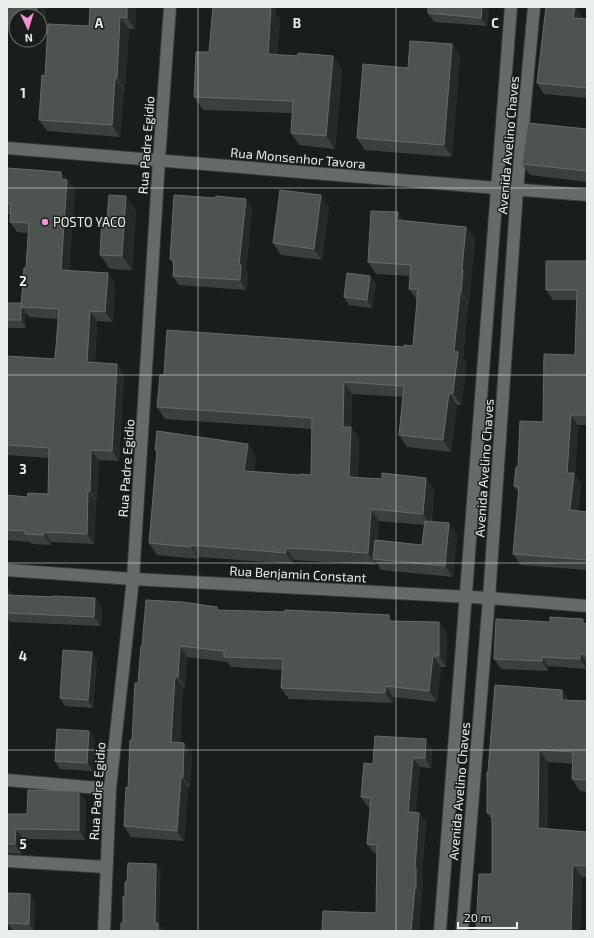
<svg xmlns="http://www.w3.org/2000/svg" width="594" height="938" viewBox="0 0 594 938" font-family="'Exo 2',sans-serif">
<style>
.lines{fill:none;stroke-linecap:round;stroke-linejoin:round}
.street-casing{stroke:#383b39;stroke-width:14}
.street{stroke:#656c67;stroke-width:12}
.wall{fill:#3a403c;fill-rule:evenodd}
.shaded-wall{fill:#252b27}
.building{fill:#4d534f;stroke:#666b68}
.grid{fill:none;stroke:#ebefec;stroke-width:1;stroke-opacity:0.55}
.poi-dot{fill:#f690d0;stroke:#191e1a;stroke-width:1.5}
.labels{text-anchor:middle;stroke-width:3;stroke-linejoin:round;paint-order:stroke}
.street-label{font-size:13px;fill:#ebefec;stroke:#191e1a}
.poi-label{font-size:13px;fill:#ebefec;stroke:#191e1a;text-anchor:start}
.grid-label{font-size:13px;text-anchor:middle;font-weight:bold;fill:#ebefec;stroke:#191e1a;stroke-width:3;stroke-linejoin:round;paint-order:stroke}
</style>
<rect width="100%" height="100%" fill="#191e1a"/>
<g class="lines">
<defs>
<g id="street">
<path d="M7,148L497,188L587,195"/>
<path d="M7,570L133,579L489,598L587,606"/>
<path d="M7,780L110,789"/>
<path d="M7,861L106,867"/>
<path d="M104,931L110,789L133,579L159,160L170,7"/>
<path d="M440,931L511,7"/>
<path d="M462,931L489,598L517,190L534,7"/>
</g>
</defs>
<use href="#street" class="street-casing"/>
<use href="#street" class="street"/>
</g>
<g class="wall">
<path d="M7,7H46L44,36H40V16H16V35L11,34L7,28Z"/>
<path d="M90,7H136V8L135,29H129L125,90H124L120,137L47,131L39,120L45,76L89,26Z"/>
<path d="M213,7H276V14L280,19L277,55L333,56L342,69L335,149L299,145L291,133L292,113L203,110L194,97L209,52Z"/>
<path d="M428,7H489L487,26L434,22L428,13Z"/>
<path d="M575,7L582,17V19H587V98L544,94L537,83Z"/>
<path d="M452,44L460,55L452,157L365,150L357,138L408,68Z"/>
<path d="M587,129V182L530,175L522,164Z"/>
<path d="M7,168L61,172L75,190L69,270L115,283L113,322L97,321L95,362L124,374L119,461L99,460L97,501H96L94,544L51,542V545L32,544L30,542L7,540V495L27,497L48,494L49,458L7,455V356L55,359L58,319L29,317L26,313V328H7V303H21V304L26,268L28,233L17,232L10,222L11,214H7Z"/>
<path d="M215,198L246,199L252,208L246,271L248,274L246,290L179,285L173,276V264L170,259Z"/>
<path d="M329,206L322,260L281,255L273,243Z"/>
<path d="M136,210L132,270L110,269L100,255L107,219Z"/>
<path d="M398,212L403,221L466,227L475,238L471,280V281L469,305H468L463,358L467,363L461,405H457L451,452L407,447L399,435L403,397L352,394L351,428L359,438L358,478L382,479L426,478L434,490L432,521L457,535L453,577L381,570L377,563L376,565L294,560V564L199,557V559L157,555L149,543L157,453L155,450L256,456L254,471L300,475H311L312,429L165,419L157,407L164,375L404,347L413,346L417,300L409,289L410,276L376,274L368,262ZM379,521L424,525L422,545L378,540Z"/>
<path d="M587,261V425H578L575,475L581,484L578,511L587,512V570L521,565L513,554L519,493L514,486L518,467L543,422L575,355L577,300H553L546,290Z"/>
<path d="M370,276L376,284L372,308L349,305L344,297Z"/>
<path d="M7,588L12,595L95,598L102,608L101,626L10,622L7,655Z"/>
<path d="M219,610L394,621L447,633L446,667H441L437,702L393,697V703L289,699L281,688L282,670L231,667L227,662L187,657L185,687H183L180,743H184L192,754L190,787H188L184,841L131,837L124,826L138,683L142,646Z"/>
<path d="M586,624H587V669L548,666V671L501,669L494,659Z"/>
<path d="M92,652L97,660L93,708L65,706L60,698Z"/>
<path d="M570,700L587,701V792L580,791L572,779L573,764L548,762L547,829L587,832V877H582L580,931H476L492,874V820L487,813Z"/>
<path d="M89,731L94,738L93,771L60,769L55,761Z"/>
<path d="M432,748L431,768L420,767L415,812L419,813L426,822L422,874L423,876L422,897H421L419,931H322L376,913L377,854L374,853L367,844L370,807H368L361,797L373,764Z"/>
<path d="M79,791L86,801L85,840L23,839L22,854L7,853V814H27Z"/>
<path d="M35,902L34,931L12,930L7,923Z"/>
</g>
<g class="shaded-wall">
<path d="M37,7H46L44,36L40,30V16H36Z"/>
<path d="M127,7H136V8L135,29L127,18Z"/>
<path d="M268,7H276V14L280,19L276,67L268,54Z"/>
<path d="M482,7H489L487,26L481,18Z"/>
<path d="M575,7L582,17L581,28L573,18Z"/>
<path d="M120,17L129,29L125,90L117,78Z"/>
<path d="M452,44L460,55L452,157L444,145Z"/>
<path d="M333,56L342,69L335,149L326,136Z"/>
<path d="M115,78L124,90L120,137L112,125Z"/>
<path d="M61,172L75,190L68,280L61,270Z"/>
<path d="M321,195L329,206L322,260L314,249Z"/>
<path d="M126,196L136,210L132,270L122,256Z"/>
<path d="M246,199L252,208L246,271L248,274L246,290L240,280L239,265Z"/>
<path d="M398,212L406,224L397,220Z"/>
<path d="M466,227L475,238L471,280V281L469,305L461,293L462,269Z"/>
<path d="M108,273L115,283L113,322L105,312Z"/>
<path d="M370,276L376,284L372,308L367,300Z"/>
<path d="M460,293L468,305L463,358L467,363L461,405L453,393L454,351Z"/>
<path d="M21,303L23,307H21L26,313V328L21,320Z"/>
<path d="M90,311L97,321L94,372L87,362Z"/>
<path d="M117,364L124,374L119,461L112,451Z"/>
<path d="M344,382L352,394L351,428L359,438L357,489L349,477L343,427Z"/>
<path d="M449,393L457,405L451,452L443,440Z"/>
<path d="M571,415L578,425L575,475L581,484L577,519L570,509L567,473Z"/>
<path d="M248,444L256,456L253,482L244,471Z"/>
<path d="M91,450L99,460L97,501L90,491Z"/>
<path d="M426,478L434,490L431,526L423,514Z"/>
<path d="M88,491L96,501L94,544L87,534Z"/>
<path d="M371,509L379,521L377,559H373L377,563L376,565L368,553Z"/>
<path d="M449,523L457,535L453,577L445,566Z"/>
<path d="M44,532L51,542V545L44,535Z"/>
<path d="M191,545L199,557V559L191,547Z"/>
<path d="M286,548L294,560V564L286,553Z"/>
<path d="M7,588L12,595L11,604L7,598Z"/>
<path d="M95,598L102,608L101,626L94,617Z"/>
<path d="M389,615L397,626L389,621Z"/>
<path d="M7,618L10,622L7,655Z"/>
<path d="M439,622L447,633L446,667L439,656Z"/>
<path d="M180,646L187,657L185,687L178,677Z"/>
<path d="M92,652L97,660L93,708L88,700Z"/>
<path d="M580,654L587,663V669L580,659Z"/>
<path d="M433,656L441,667L437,702L429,691Z"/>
<path d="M542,657L548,666V671L542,661Z"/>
<path d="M175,676L183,687L179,753L171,742Z"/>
<path d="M386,686L393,697V703L385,693Z"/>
<path d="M562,690L571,702L562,700Z"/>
<path d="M89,731L94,738L93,771L87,763Z"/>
<path d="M426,739L432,748L431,768L425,758Z"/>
<path d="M184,743L192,754L190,787L183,777Z"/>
<path d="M539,750L548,762L546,840L538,828Z"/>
<path d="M413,758L420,767L415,821L408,812Z"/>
<path d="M181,777L188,787L184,841L177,831Z"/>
<path d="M79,791L86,801L85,840L79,830Z"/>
<path d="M419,813L426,822L422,874L423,876L422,897L416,888L415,867Z"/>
<path d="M16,829L23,839L22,854L15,844Z"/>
<path d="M156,864L161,870L159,925L163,929V931H158L155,923Z"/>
<path d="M573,865L582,877L580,931H571Z"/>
<path d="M415,888L421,897L419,931H411Z"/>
<path d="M30,894L35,902L34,931L29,924Z"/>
</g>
<g class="building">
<path d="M7,7H37L36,16H16V23H7Z"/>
<path d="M90,7H127V18L120,17L117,78H115L112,125L39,120L42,75L45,76L48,24L89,26Z"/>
<path d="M213,7H271L268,54L298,56V53L333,56L326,136L291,133L293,101L194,97L196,52H209Z"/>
<path d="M428,7H482L481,18L428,13Z"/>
<path d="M546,7H575L573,18L587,19V88L537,83Z"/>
<path d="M410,41L452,44L444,145L357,138L363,64L408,68Z"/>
<path d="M528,123L587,129V171L522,164Z"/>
<path d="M7,168L61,172V179L67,180L61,270L108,273L105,312L90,311L87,362L117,364L112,451L91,450L90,491H88L87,534L44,532V535L25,534V531L7,530V495L27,497L28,493L48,494L49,448L7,445V356L55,359L59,309L21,307L24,268H26L29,223L10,222L11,204H7Z"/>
<path d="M280,190L321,195L314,249L273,243Z"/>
<path d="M109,195L126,196L122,256L100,255L102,218L107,219Z"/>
<path d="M174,195L215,198L216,196L246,199L239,265H241L240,280L173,276L174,260L170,259Z"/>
<path d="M371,211L398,212L397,220L466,227L462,269L463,270L461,293H460L454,351L458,352L453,393H449L443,440L399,435L404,386L344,382L343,427H351L349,477L382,479V473L426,478L423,514L371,509L368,553L286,548V553L191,545V547L149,543L157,451L155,450L157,431L248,444L244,471L300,475V474L311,475L312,418L157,407L160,375H164L167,330L404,347V345L413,346L418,289H409L411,265L368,262Z"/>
<path d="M546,261H587V415H571L567,473H574L570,509V510L587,512V560L513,554L519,487L514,486L516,467H518L520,421L543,422L544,354L575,355L577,290H546Z"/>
<path d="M347,273L370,276L367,300L344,297Z"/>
<rect x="7" y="303" width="14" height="17"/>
<path d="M425,521L449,523L445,566L373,559L375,540L422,545Z"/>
<path d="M7,595L53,597V596L95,598L94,617L7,613Z"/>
<path d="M146,600L182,602L217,607V610L285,612V610L307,611L389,615V621L439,622V656H433L429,691L386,686L385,693L281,688L283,659L224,657V651L180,646L178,677L175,676L171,742L184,743L183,777H181L177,831L124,826L126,787L128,788L130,740H132L135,683H138L141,646H142Z"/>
<path d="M550,617L583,619V623L587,624V654H580V659L542,657V661L494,659L496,619L550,622Z"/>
<path d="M63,650L92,652L88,700L60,698Z"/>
<path d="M495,685L562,690V700L587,701V780L572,779L573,752L539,750L538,828L587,832V866L573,865L571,931H476L479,874H492V813H487V772H488Z"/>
<path d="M57,729L89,731L87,763L55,761Z"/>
<path d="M375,736L426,739L425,758H413L408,812L419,813L415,867H416V888H415L411,931H322L323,911L376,913L377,845L367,844L371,798L361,797L364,763L373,764Z"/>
<path d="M28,790L79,791V830L16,829L15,844H7V814H27Z"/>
<path d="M128,863L156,864L155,923H158V931H121V923H123V896L125,897V882H127Z"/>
<path d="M8,893L30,894L29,924L7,923Z"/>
</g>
<path class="grid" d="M198,7V931M396,7V931M7,188H587M7,375H587M7,563H587M7,750H587"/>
<circle class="poi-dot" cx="45" cy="222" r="4"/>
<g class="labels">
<g class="street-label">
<text transform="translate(146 145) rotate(-86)" y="5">Rua Padre Egidio</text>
<text transform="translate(508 145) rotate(-85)" y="5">Avenida Avelino Chaves</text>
<text transform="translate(298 158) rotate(5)" y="5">Rua Monsenhor Tavora</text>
<text transform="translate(126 468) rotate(-86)" y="5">Rua Padre Egidio</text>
<text transform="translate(484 468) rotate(-86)" y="5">Avenida Avelino Chaves</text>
<text transform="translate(298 574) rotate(3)" y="5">Rua Benjamin Constant</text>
<text transform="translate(97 791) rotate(-86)" y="5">Rua Padre Egidio</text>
<text transform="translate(459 791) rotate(-85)" y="5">Avenida Avelino Chaves</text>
</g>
<g class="poi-label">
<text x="53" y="227">POSTO YACO</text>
</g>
</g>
<g class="grid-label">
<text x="99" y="28">A</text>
<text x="297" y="28">B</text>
<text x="495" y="28">C</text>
<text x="23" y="98">1</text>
<text x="23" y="286">2</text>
<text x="23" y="474">3</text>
<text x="23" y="661">4</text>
<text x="23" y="849">5</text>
</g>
<rect width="594" height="938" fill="none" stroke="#ebefec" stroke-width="16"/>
<g transform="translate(28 28) rotate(176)"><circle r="19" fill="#191e1a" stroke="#6d726e"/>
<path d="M0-3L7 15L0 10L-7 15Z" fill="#f690d0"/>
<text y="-6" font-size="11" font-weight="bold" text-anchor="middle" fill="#ebefec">N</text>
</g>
<path d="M458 922v6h59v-6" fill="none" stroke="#ebefec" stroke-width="2"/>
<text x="464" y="922" font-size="12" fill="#ebefec" stroke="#191e1a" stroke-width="3" paint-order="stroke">20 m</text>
</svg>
